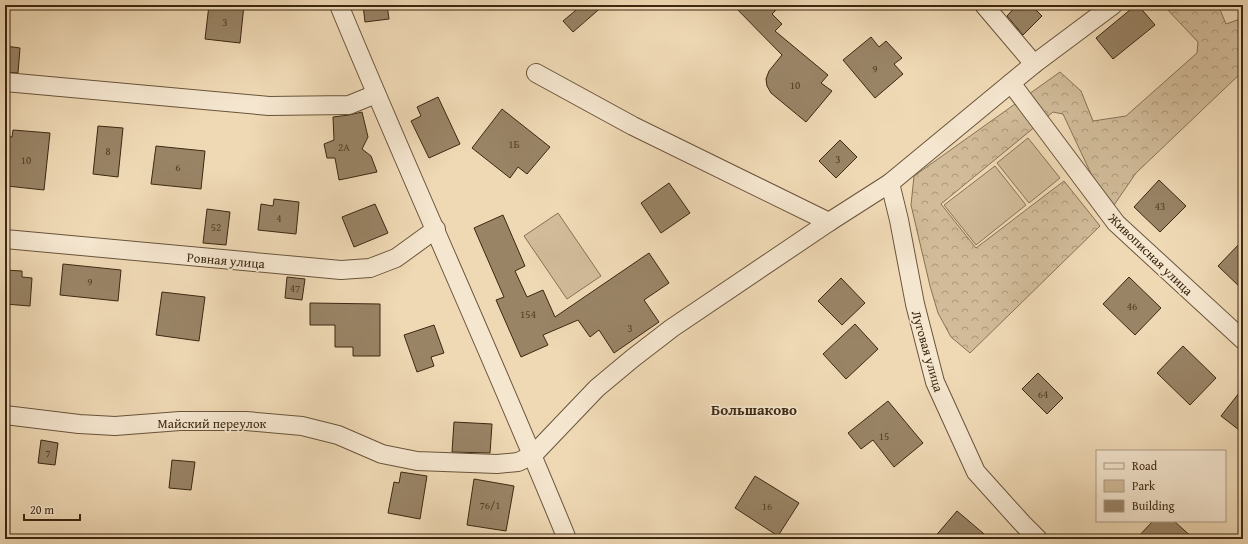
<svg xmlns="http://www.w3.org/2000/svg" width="1248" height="544" viewBox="0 0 1248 544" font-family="'Gentium Book Plus',serif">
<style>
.green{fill:#d1bb99;stroke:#867255}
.forest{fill:url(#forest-crowns);stroke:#867255}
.building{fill:#998466;stroke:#3c2811}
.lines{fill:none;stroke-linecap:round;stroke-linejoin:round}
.minor-casing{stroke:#69543a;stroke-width:20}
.minor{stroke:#f5e6cf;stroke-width:18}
.labels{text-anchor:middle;stroke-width:3.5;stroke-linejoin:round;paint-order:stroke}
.number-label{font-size:11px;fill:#533f26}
.street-label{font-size:13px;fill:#3c2811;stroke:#f5e6cf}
.quarter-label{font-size:15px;font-weight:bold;fill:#3c2811;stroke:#f5e6cf}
</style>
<defs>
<pattern id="forest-crowns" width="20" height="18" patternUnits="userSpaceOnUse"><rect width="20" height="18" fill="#d1bb99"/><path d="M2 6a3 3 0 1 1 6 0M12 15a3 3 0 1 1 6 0" fill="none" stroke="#ab987b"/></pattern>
</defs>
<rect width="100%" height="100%" fill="#efd9b5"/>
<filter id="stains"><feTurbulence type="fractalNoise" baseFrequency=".005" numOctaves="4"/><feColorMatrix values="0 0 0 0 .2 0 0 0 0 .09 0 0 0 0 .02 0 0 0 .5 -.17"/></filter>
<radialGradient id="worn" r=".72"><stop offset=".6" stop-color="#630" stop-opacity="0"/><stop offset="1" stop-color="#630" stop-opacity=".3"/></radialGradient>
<g class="green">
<path d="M1028,138L1060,178L1029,203L997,163Z"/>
<path d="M995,166L1026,205L976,245L944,205Z"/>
<path d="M558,213L601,276L567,299L524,236Z"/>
</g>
<path class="forest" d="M1168,5H1218L1226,24L1243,18V71L1136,173L1114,205L1094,180L1063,114L1053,112L941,204L976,248L1064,181L1100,226L970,353L951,337L938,313L930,286L911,205L914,176L1060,72L1081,91L1093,121L1126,116L1197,53L1198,42L1166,8Z"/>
<g class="building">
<path d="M209,5H244L240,43L205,39Z"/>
<path d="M363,5H387L389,19L365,22Z"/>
<path d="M582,5H604L573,32L563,21Z"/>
<path d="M733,5H781L772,14L782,24L775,31L828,75L821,83L832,91L806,122L771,93L767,86L766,79L769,71L782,55Z"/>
<path d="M1017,5H1031L1042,16L1023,35L1007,16Z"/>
<path d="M1136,5H1138L1155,25L1113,59L1096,38Z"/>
<path d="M871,37L879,47L886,41L902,58L894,64L903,74L875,98L843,60Z"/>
<path d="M5,46L20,48L18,73L5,72Z"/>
<path d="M438,97L460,144L429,158L411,121L421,116L417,107Z"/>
<path d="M502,109L550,147L527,174L518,167L510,178L472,148Z"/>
<path d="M362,112L368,137L362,149L371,156L377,172L339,180L335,158H327L324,144L334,140L333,117L349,115Z"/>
<path d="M98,126L123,128L118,177L93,174Z"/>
<path d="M13,130L50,133L44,190L7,186V184H5V136L12,137Z"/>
<path d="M840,140L857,157L836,178L819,161Z"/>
<path d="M156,146L205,151L201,189L151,184Z"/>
<path d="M1159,180L1186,206L1160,232L1134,207Z"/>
<path d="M669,183L690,213L661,233L641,203Z"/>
<path d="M274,199L299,202L296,234L258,230L261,204L273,206Z"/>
<path d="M375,204L388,233L354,247L342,217Z"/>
<path d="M207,209L230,212L226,245L203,243Z"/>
<path d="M503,215L525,266L515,271L527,297L543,290L555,317L649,253L669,283L644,300L659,322L614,353L599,330L590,337L578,320L543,335L548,345L521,357L496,300L504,297L474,228Z"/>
<path d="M1243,240V290L1218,266Z"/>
<path d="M63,264L121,270L118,301L60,295Z"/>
<path d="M5,270L22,271V277L32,278L30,306L5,304Z"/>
<path d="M287,277L305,279L302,300L285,298Z"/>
<path d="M1129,277L1161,308L1135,335L1103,304Z"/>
<path d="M841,278L865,303L842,325L818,301Z"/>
<path d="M162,292L205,297L199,341L156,335Z"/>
<path d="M310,303L380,304V356H353V347H335V325H310Z"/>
<path d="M855,324L878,349L846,379L823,354Z"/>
<path d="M434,325L444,353L431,357L434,366L417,372L404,335Z"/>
<path d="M1183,346L1216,378L1190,405L1157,373Z"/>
<path d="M1038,373L1063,398L1047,414L1022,389Z"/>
<path d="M1243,388V433L1221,416Z"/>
<path d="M888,401L923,443L894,467L873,440L861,449L848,433Z"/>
<path d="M454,422L492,424L490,453L452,452Z"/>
<path d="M41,440L58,443L55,465L38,463Z"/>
<path d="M172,460L195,462L191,490L169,488Z"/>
<path d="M401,472L427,476L420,519L388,513L394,482L399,483Z"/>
<path d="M755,476L799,503L778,536L735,508Z"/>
<path d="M474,479L514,486L506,531L467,525Z"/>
<path d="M957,511L990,539H933Z"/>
<path d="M1153,521H1174L1194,539H1136Z"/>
</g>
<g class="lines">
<defs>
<g id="minor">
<path d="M339,5C413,184 494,360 567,539"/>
<path d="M984,5L1034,64"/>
<path d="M536,73L633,126L829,222"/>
<path d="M5,82L269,106L349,105L376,94"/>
<path d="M1011,83L1116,223L1243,340"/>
<path d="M890,183L899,220L915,304L935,382L976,472L1022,523L1038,539"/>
<path d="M5,239L341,270L370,268L396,258L436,229"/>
<path d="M5,415L79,424L115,426L180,421H246L302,426L338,435L382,454L417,461L497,464L518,462L533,455L597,388L633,358L672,328L829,222L890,183L1034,64L1113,5"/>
</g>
</defs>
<use href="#minor" class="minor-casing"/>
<use href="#minor" class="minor"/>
</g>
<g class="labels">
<g class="number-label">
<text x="225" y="26">3</text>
<text x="875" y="73">9</text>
<text x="795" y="89">10</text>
<text x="514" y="148">1Б</text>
<text x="344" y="151">2А</text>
<text x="108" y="155">8</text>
<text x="838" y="163">3</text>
<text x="26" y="164">10</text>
<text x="178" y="171">6</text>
<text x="1160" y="210">43</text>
<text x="279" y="222">4</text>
<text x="216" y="231">52</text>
<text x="90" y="286">9</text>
<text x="295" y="292">47</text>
<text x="1132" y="310">46</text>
<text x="528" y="318">154</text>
<text x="630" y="332">3</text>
<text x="1043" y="398">64</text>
<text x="884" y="440">15</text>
<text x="48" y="457">7</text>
<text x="490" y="509">76/1</text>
<text x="767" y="510">16</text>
</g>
<g class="street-label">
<text transform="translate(1151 254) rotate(44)" y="5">Живописная улица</text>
<text transform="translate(226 260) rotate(5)" y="5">Ровная улица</text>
<text transform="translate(928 351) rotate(74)" y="5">Луговая улица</text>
<text x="212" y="428">Майский переулок</text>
</g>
<g class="quarter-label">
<text x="754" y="415">Большаково</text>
</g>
</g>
<rect width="1248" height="544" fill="none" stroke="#efd9b5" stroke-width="20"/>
<rect x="6" y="6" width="1236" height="532" fill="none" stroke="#3c2811" stroke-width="2"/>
<rect x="10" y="10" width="1228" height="524" fill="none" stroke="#3c2811"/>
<rect x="1096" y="450" width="130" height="72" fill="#f5e6cf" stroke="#ab9a83"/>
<rect x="1104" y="463" width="20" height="6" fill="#f5e6cf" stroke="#ab9a83"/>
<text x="1132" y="470" font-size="12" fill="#3c2811">Road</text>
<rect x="1104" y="480" width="20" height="12" fill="#d1bb99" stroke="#ab9a83"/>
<text x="1132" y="490" font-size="12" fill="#3c2811">Park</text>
<rect x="1104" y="500" width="20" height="12" fill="#998466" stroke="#ab9a83"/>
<text x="1132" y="510" font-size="12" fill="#3c2811">Building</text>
<path d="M24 514v6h56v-6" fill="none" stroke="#3c2811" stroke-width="2"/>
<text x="30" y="514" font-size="12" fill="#3c2811" stroke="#f5e6cf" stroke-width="3" paint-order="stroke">20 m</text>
<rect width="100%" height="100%" filter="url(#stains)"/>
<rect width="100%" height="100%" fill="url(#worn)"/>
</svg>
